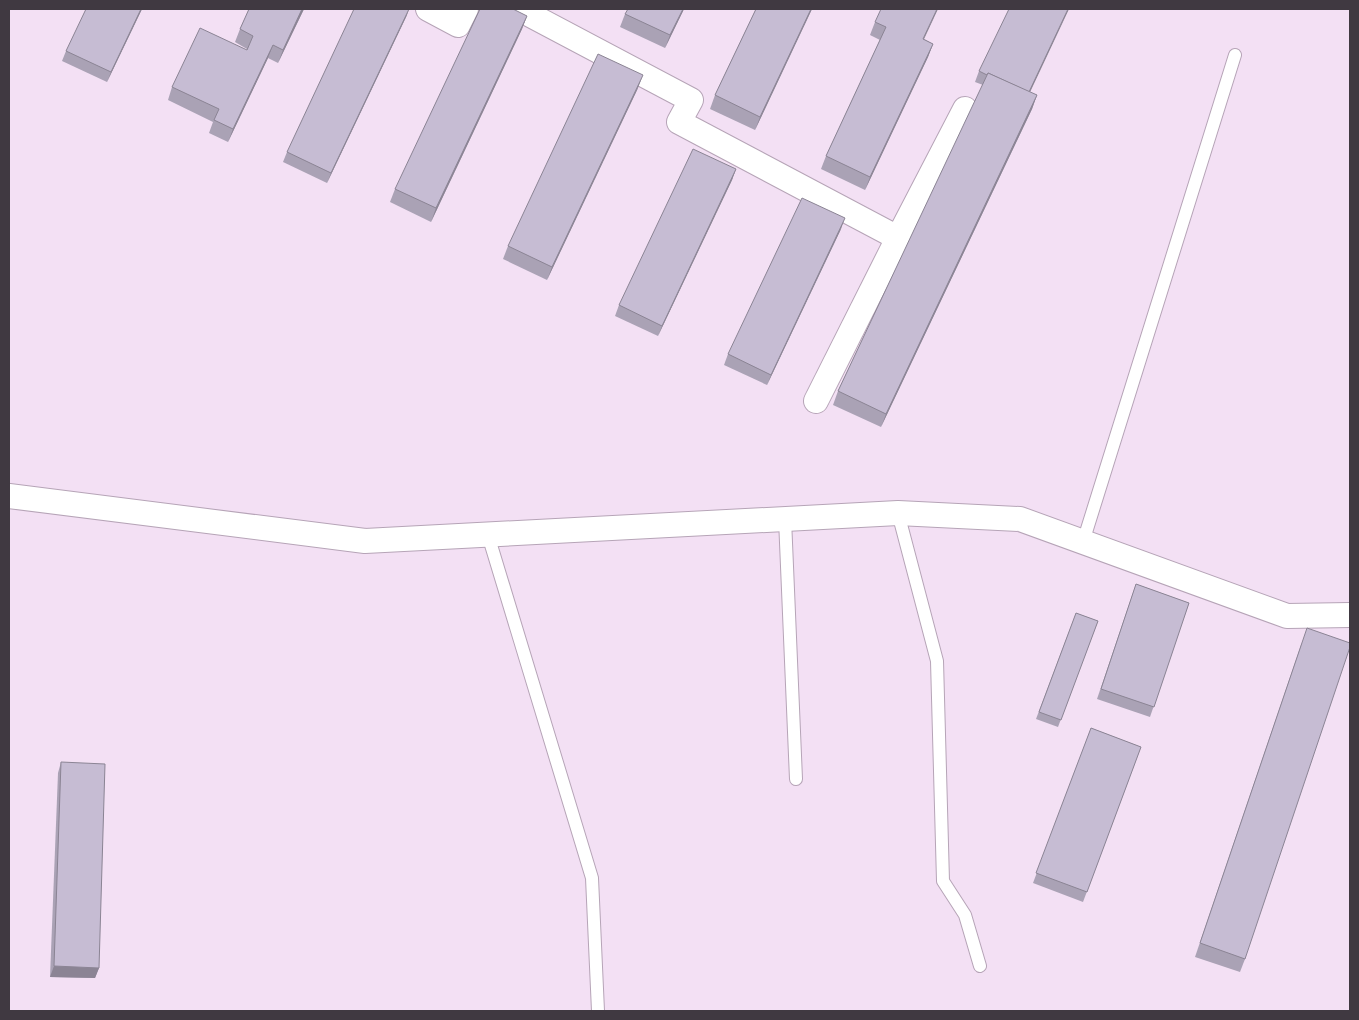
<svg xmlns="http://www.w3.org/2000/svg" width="1359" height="1020" viewBox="0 0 1359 1020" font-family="'Alegreya Sans',sans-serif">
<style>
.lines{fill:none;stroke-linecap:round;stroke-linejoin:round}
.lane-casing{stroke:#b6a4b7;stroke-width:14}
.street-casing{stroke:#b6a4b7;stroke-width:26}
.lane{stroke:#fff;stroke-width:12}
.street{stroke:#fff;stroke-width:24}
.wall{fill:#aaa2b5}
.shaded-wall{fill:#8b8494}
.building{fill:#c6bcd3;stroke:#8b8494}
</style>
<rect width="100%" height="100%" fill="#f3e0f4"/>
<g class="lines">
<defs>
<g id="lane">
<path d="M898,513L937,661L943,881L965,915L980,966"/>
<path d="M785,519L796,779"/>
<path d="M488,535L592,878L598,1011"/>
<path d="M1083,542L1235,55"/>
</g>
<g id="street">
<path d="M428,9L458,25L466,9"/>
<path d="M519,9L691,100L679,122L898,238L965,109"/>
<path d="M816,401L898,238"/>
<path d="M9,496L365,541L898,513L1020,519L1287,616L1350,615"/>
</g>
</defs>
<use href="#lane" class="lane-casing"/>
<use href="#street" class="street-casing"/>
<use href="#lane" class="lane"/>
<use href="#street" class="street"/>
</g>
<g class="wall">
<path d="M142,9L107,82L62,61L66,51Z"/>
<path d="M249,9H304L278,63L268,58L228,142L209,133L213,122L168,100L172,87L247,50V49L235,42L240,29Z"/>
<path d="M684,9L665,48L620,27L625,14Z"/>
<path d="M756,9H812L755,130L710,109L715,95Z"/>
<path d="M407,15L327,183L283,162L287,152Z"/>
<path d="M527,16L522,29L431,222L390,202L395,189Z"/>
<path d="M875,22L924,39L933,44L928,57L865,190L821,169L826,156L880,40L870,35Z"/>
<path d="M979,71L1037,95L1032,109L881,427L833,405L838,391L983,85L975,82Z"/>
<path d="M638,88L547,280L503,259L508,246Z"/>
<path d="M736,169L732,180L658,336L615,316L619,305Z"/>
<path d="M841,229L767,385L724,365L728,354Z"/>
<path d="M1136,584L1189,603L1150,717L1097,699Z"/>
<path d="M1076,613L1098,621L1058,727L1036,719Z"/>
<path d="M1302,642L1245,959L1240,972L1195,957Z"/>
<path d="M1091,728L1141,747L1083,902L1033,883Z"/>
<path d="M61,762L99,968L95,978L50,977L58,773Z"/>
</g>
<g class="shaded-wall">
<path d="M141,9H142L107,82L111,72Z"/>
<path d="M302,9H304L278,63L283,50Z"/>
<path d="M409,9L407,15L327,183L331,173Z"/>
<path d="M683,9H684L665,48L670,35Z"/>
<path d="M811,9H812L755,130L760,117Z"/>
<path d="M937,9H938L918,52L923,39Z"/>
<path d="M1068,9H1069L1024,105L1027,95Z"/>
<path d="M527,16L522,29L431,222L436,208Z"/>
<path d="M933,44L928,57L865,190L870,177Z"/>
<path d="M273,45L268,58L228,142L233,129Z"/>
<path d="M643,75L638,88L547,280L552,267Z"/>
<path d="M1037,95L1032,109L881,427L886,414Z"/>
<path d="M736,169L732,180L658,336L662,326Z"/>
<path d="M845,218L841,229L767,385L771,375Z"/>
<path d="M54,966L99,968L95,978L50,977Z"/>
</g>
<g class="building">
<path d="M86,9H141L111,72L66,51Z"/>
<path d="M249,9H302L283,50L273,45L233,129L214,120L219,109L172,87L200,28L247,50L253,36L240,29Z"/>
<path d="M354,9H409L331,173L287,152Z"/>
<path d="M480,9H513L527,16L436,208L395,189Z"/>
<path d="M628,9H683L670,35L625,14Z"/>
<path d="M756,9H811L760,117L715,95Z"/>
<path d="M881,9H937L923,39L933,44L870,177L826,156L886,27L875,22Z"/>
<path d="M1009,9H1068L1029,92L988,73L987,75L979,71Z"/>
<path d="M598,54L643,75L552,267L508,246Z"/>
<path d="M988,73L1037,95L886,414L838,391Z"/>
<path d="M693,149L736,169L662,326L619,305Z"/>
<path d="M802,198L845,218L771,375L728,354Z"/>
<path d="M1136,584L1189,603L1154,707L1101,689Z"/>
<path d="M1076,613L1098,621L1061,720L1039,712Z"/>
<path d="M1307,628L1350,643V647L1245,959L1200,943Z"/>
<path d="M1091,728L1141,747L1087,892L1036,873Z"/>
<path d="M61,762L105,764L99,968L54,966Z"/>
</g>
<rect width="1359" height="1020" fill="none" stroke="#403941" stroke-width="20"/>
</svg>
